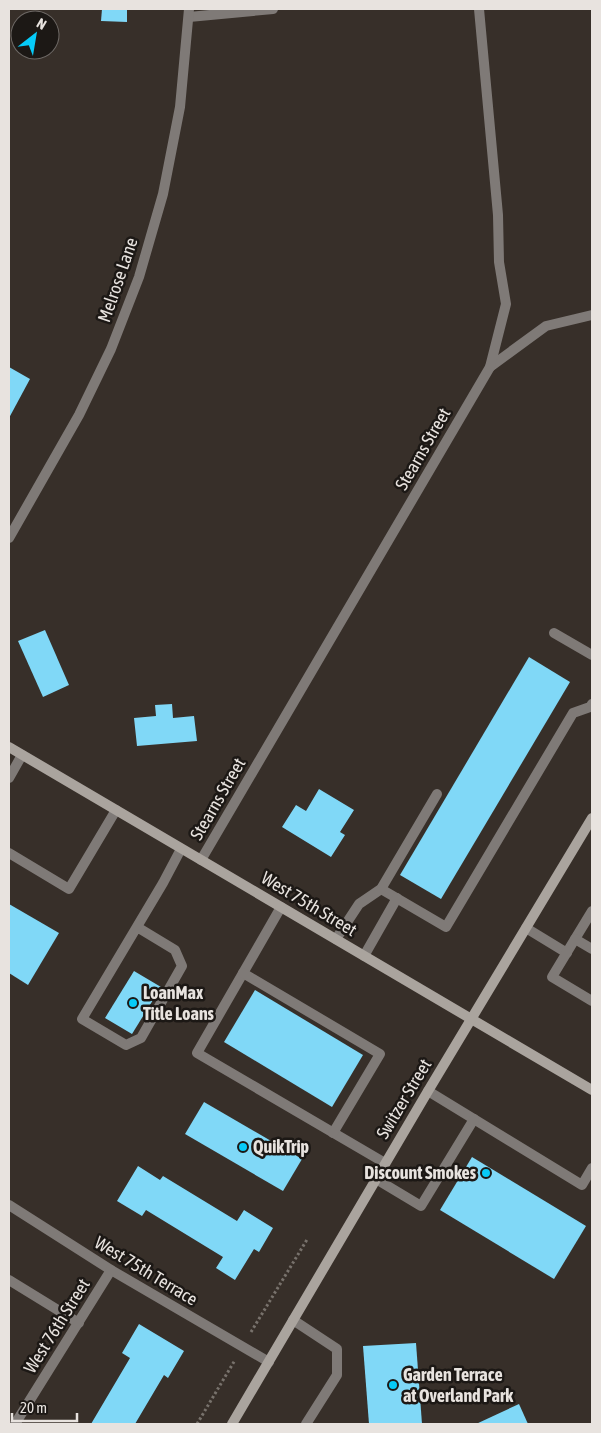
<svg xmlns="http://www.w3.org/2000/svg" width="601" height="1433" viewBox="0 0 601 1433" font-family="'Asap Condensed',sans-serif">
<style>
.building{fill:#80d8f7}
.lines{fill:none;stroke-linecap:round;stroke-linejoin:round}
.path{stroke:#78726c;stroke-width:3;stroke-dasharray:2.5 2.5;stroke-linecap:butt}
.lane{stroke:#7f7a77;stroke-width:10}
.street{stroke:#7f7a77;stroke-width:10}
.secondary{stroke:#aaa49e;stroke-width:10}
.poi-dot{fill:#06cbf9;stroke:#1c1815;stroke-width:2}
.labels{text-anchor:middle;stroke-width:5;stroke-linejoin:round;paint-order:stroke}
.street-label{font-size:18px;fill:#e8e3df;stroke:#1c1815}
.poi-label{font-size:18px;font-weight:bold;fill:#e8e3df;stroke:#1c1815;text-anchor:start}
</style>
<rect width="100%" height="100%" fill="#372f29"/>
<g class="building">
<path d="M102,9H127V22L101,21Z"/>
<path d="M9,367L30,379L9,418Z"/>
<path d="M45,630L69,685L43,697L18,641Z"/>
<path d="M529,657L570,682L441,899L400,875Z"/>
<path d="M172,704L173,718L194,716L197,741L137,746L134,718L156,716L155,705Z"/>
<path d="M319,789L354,810L340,832L345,835L331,857L282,827L296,805L306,811Z"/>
<path d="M9,904L59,933L28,985L9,973Z"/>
<path d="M134,971L161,987L132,1034L105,1018Z"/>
<path d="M255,990L363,1055L332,1107L224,1042Z"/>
<path d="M204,1102L302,1159L283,1191L185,1134Z"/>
<path d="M472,1157L586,1226L554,1279L440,1210Z"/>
<path d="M138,1166L160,1180L163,1176L237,1221L244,1210L273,1228L259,1252L254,1249L235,1280L216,1268L223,1257L146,1210L142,1216L117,1201Z"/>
<path d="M139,1324L184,1351L168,1378L164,1375L135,1424H91L130,1358L122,1353Z"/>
<path d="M416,1343L422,1424H369L363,1346Z"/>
<path d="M519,1404L528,1424H476Z"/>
</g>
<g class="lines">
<g class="path">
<path d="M251,1332L308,1238"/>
<path d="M197,1424L235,1360"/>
</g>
<g class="lane">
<path d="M554,633L592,655"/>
<path d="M9,778L22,755"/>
<path d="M9,853L69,889L116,810"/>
<path d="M381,889L446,927L573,713L590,707L592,704"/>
<path d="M281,907L197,1053L385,1163"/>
<path d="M137,927L175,950L182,966L141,1038L126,1045L82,1019L163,883L181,849"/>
<path d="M526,928L567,953"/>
<path d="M336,939L359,904L381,889L437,794"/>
<path d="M575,939L592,911"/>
<path d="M592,949L575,939L552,977L592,1001"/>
<path d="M364,956L397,898"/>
<path d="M243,973L380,1054L333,1133"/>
<path d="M428,1091L582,1185L592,1168"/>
<path d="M376,1179L421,1206L474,1119"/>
<path d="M9,1280L79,1323"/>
<path d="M293,1320L337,1349V1375L306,1424"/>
</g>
<g class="street">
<path d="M189,17L273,9"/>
<path d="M490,367L546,326L592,315"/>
<path d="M9,538L79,415L111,349L139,277L163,194L180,107L189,9"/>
<path d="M201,860L490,367L506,304L499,262L498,215L479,9"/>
<path d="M9,1205L111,1270L269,1362"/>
<path d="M15,1424L111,1270"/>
</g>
<g class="secondary">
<path d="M9,747L592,1090"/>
<path d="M232,1424L428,1091L592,818"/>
</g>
</g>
<g class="poi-dot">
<circle cx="133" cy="1003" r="5"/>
<circle cx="243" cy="1147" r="5"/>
<circle cx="486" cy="1173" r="5"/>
<circle cx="393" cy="1385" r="5"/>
</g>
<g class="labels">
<g class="street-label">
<text transform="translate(118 280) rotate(-71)" y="6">Melrose Lane</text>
<text transform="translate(423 449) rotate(-60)" y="6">Stearns Street</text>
<text transform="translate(218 799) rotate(-60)" y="6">Stearns Street</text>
<text transform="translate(309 904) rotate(31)" y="6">West 75th Street</text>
<text transform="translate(404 1099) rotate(-59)" y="6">Switzer Street</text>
<text transform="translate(146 1271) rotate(31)" y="6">West 75th Terrace</text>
<text transform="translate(57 1326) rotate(-58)" y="6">West 76th Street</text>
</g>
<g class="poi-label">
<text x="143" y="999">LoanMax<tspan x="143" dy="21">Title Loans</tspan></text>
<text x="253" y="1153">QuikTrip</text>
<text x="476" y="1179" text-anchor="end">Discount Smokes</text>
<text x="403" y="1381">Garden Terrace<tspan x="403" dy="21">at Overland Park</tspan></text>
</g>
</g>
<rect width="601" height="1433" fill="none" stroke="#e8e3df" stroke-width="20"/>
<g transform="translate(35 35) rotate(31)"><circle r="24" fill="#1c1815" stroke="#6e6966"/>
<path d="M0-4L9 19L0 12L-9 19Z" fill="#06cbf9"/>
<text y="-8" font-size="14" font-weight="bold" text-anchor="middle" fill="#e8e3df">N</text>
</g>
<path d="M12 1413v8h65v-8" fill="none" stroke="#e8e3df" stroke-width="2.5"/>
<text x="20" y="1413" font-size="15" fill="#e8e3df" stroke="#1c1815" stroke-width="4" paint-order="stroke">20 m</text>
</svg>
